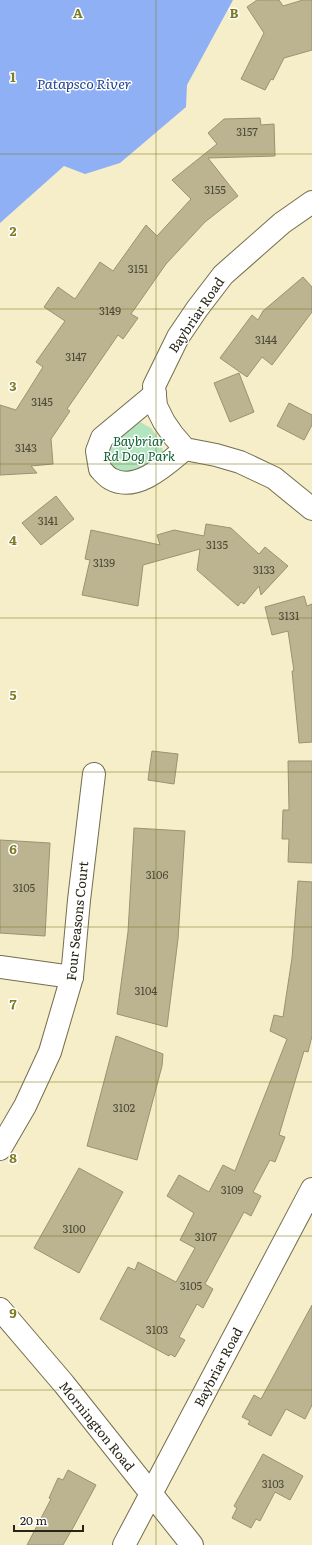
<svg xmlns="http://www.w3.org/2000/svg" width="312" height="1545" viewBox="0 0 312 1545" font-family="Literata,serif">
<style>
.green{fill:#b2e5be}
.water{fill:#90b0f5}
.building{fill:#bcb491;stroke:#9a9270}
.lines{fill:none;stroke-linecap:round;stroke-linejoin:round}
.minor-casing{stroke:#746d4c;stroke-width:24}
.minor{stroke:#fff;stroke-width:22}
.grid{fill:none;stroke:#7e7b22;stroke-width:1;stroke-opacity:0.55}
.labels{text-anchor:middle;stroke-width:3;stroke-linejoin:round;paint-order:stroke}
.number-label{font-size:11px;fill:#4d4936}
.street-label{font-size:13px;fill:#282517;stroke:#fff}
.park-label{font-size:13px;font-style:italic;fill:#0f6131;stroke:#fff}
.water-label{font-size:14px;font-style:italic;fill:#244291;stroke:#fff}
.grid-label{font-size:13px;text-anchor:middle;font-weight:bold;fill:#7e7b22;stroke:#fff;stroke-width:3;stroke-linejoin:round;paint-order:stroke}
</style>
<rect width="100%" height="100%" fill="#f6edc9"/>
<path class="green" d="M140,422L151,428L162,444L163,453L156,463L122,476L110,463L109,448L116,438Z"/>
<path class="water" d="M0,0H233L187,85L186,107L120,163L85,174L64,166L0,223Z"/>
<g class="building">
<path d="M257,0H279L283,6L303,0H312V50L284,58L273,80L271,79L265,90L241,79L264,33L247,7Z"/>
<path d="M260,118L261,125L274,124L275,156L208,158L238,196L205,222L166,264L131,314L138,318L123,339L118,335L67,409L70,411L51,439L53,464L31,466L37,473L0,475V405L16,410L43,367L36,362L65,321L44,307L58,287L75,299L100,262L113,271L146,225L157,236L191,199L172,180L217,144L208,133L224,119Z"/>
<path d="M303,277L312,287V312L272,365L262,357L247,377L220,358L252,315L258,320L263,311Z"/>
<path d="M239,373L254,412L230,422L214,383Z"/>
<path d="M289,403L312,415V425L304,440L277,426Z"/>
<path d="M56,496L74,519L41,545L22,523Z"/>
<path d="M206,524L231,528L259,554L265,547L288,566L261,595L259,586L244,604L241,602L238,606L197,570L200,549L143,565L138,606L82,595L90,560L85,559L91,530L160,545L157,535L174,530L204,536Z"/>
<path d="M304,596L307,606L312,604V742L299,743L292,671H294L288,631L272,635L265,607Z"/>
<path d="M152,751L178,754L174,784L148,780Z"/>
<path d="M288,761H312V863L288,862L289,839H282L283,810H289Z"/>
<path d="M134,828L185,831L178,939L167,1027L117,1014L128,932Z"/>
<path d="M0,840L50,843L45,936L0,933Z"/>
<path d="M298,881L312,882V1036L308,1052L304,1051L279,1135L285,1137L275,1162L270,1160L253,1192L261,1196L251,1216L244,1212L205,1284L213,1289L203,1308L197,1304L179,1337L185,1340L175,1357L170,1354L169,1356L100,1319L128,1267L135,1270L138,1262L176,1282L195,1248L180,1240L194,1213L167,1196L179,1175L209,1192L223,1165L235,1171L287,1039L270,1031L274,1015L283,1017L292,958Z"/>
<path d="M116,1036L163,1054L162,1066L137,1160L87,1146Z"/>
<path d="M79,1168L123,1192L79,1273L34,1248Z"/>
<path d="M312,1305V1405L305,1419L286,1409L271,1436L248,1424L250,1421L242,1417L254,1395L261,1399Z"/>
<path d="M263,1454L303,1476L290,1500L275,1492L260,1521L256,1519L251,1528L232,1518L237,1508L234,1506Z"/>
<path d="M68,1470L96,1485L74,1526L63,1545H27L51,1499L49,1498L58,1478L63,1480Z"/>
</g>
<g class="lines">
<defs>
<g id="minor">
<path d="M312,202L282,223L223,275L197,309L178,337L154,386L156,406L164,422L173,435L185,449L216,455L240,462L274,478L312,509"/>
<path d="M155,394L102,438L97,451L100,469C103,472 107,477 111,479C137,493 167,464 185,449"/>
<path d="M0,967L72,977"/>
<path d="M0,1149L25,1106L50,1052L72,977L79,900L94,774"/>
<path d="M0,1309L64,1384L192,1545"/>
<path d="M124,1545L312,1189"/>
</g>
</defs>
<use href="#minor" class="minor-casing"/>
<use href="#minor" class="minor"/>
</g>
<path class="grid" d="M156,0V1545M0,154H312M0,309H312M0,464H312M0,618H312M0,772H312M0,927H312M0,1082H312M0,1236H312M0,1390H312"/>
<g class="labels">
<g class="number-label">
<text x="247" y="136">3157</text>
<text x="215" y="194">3155</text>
<text x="138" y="273">3151</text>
<text x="110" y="315">3149</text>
<text x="266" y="344">3144</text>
<text x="76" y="361">3147</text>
<text x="42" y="406">3145</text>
<text x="26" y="452">3143</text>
<text x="48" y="525">3141</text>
<text x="217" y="549">3135</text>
<text x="104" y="567">3139</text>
<text x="264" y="574">3133</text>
<text x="289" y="620">3131</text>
<text x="157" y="879">3106</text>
<text x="24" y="892">3105</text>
<text x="146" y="995">3104</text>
<text x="124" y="1112">3102</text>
<text x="232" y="1194">3109</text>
<text x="74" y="1233">3100</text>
<text x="206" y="1241">3107</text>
<text x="191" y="1290">3105</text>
<text x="157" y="1334">3103</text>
<text x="273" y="1488">3103</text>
</g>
<g class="street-label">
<text transform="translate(196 315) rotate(-56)" y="5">Baybriar Road</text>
<text transform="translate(77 921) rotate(-84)" y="5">Four Seasons Court</text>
<text transform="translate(218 1367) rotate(-62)" y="5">Baybriar Road</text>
<text transform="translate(97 1426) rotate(51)" y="5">Mornington Road</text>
</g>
<g class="park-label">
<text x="139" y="446">Baybriar<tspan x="139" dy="15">Rd Dog Park</tspan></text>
</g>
<g class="water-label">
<text x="84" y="89">Patapsco River</text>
</g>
</g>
<g class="grid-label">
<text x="78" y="18">A</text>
<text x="234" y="18">B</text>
<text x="13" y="82">1</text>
<text x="13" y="236">2</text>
<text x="13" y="391">3</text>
<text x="13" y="545">4</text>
<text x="13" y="700">5</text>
<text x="13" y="854">6</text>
<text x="13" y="1009">7</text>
<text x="13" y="1163">8</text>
<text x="13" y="1318">9</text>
</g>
<path d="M14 1525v6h69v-6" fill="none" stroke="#282517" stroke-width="2"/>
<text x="20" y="1525" font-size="12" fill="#282517" stroke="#ffffff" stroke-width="3" paint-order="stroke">20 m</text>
</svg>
